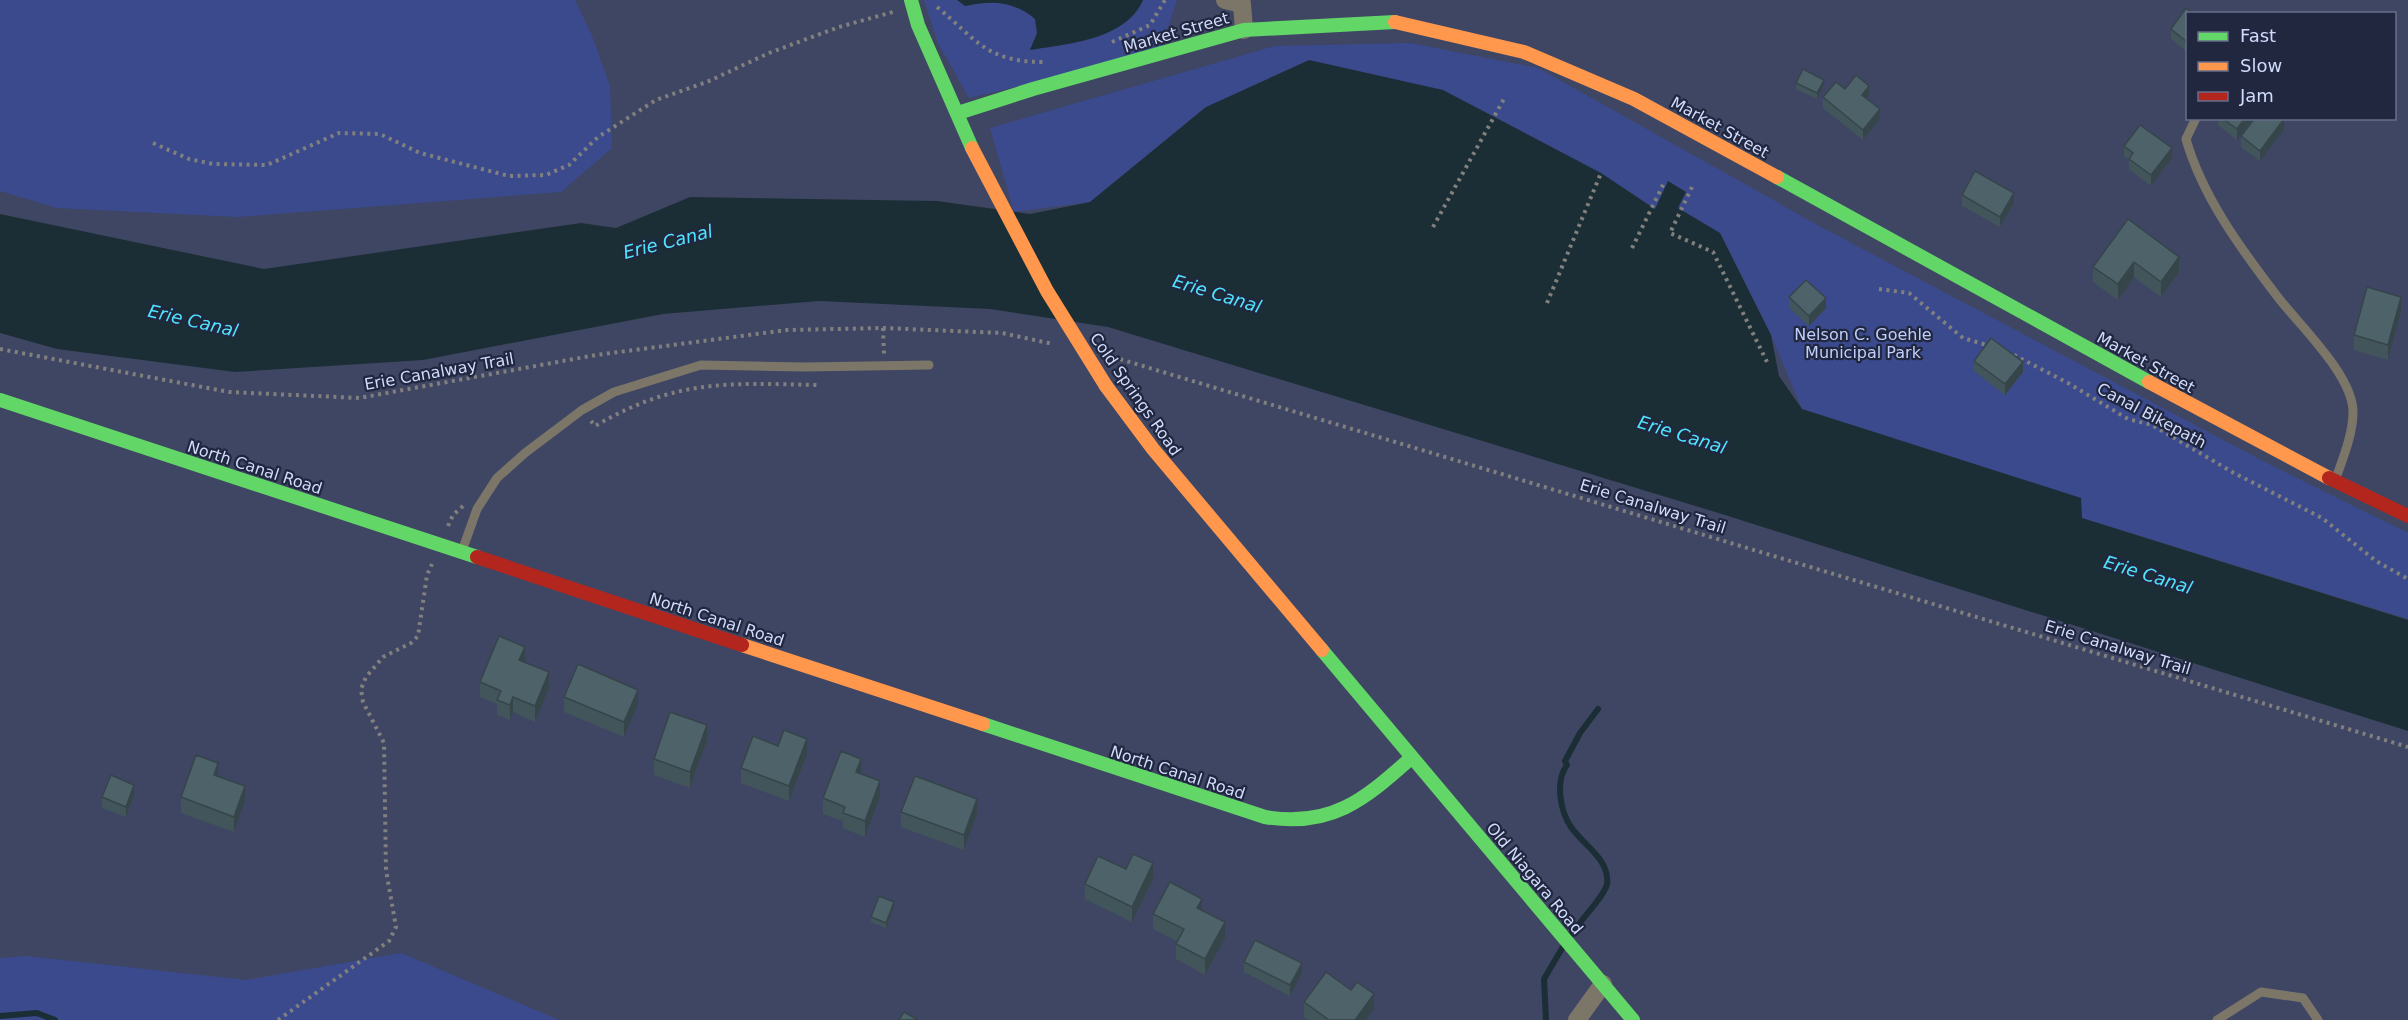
<svg xmlns="http://www.w3.org/2000/svg" width="2408" height="1020" viewBox="0 0 2408 1020" font-family="'DejaVu Sans',sans-serif">
<style>
.green{fill:#3a4a8d}
.water{fill:#1c2e35}
.lines{fill:none;stroke-linecap:round;stroke-linejoin:round}
.stream{stroke:#1c2e35;stroke-width:6}
.path{stroke:#81807e;stroke-width:4;stroke-dasharray:3 4.5;stroke-linecap:butt}
.lane{stroke:#7c7669;stroke-width:9}
.street{stroke:#7c7669;stroke-width:18}
.fast{stroke:#63d668;stroke-width:14}
.slow{stroke:#ff974d;stroke-width:14}
.jam{stroke:#b3261e;stroke-width:14}
.slow-bridge{stroke:#ff974d;stroke-width:14}
.wall{fill:#42555a}
.shaded-wall{fill:#36454a}
.building{fill:#4d6369;stroke:#36454a;stroke-width:1.5}
.labels{text-anchor:middle;stroke-width:4.5;stroke-linejoin:round;paint-order:stroke}
.street-label{font-size:16px;fill:#d1dcfc;stroke:#20273f}
.park-label{font-size:16px;fill:#c0cffb;stroke:#20273f}
.water-label{font-size:18px;font-style:italic;fill:#50e4fd;stroke:#20273f}
</style>
<rect width="100%" height="100%" fill="#3f4663"/>
<g class="green">
<path d="M0,0H575L591,33L610,86L612,148L561,192L238,217L57,208L0,191Z"/>
<path d="M924,0H1177L1160,53L969,98L938,43Z"/>
<path d="M1410,43L1538,68L1823,228L2265,462L2408,533V619L2082,518L2080,498L1802,409L1771,335L1720,233L1206,107L1090,202L1014,212L990,128L1275,46Z"/>
<path d="M401,953L559,1020H0V958L26,956L246,980Z"/>
</g>
<g class="water">
<path d="M957,0H1143C1126,40 1067,44 1030,50L1037,33L1035,19C1014,1 991,0 965,6Z"/>
<path d="M1309,60L1443,90L1601,173L1655,209L1668,181L1686,192L1678,208L1720,233L1771,335L1779,376L1802,409L2081,498L2082,518L2408,620V731L1725,515L1108,327L990,309L819,301L663,314L423,360L235,372L57,349L0,333V214L264,269L581,223L616,228L690,197L937,201L1030,214L1090,202L1206,107Z"/>
</g>
<g class="lines">
<g class="stream">
<path d="M1569,937C1577,924 1605,896 1607,884C1610,859 1583,845 1571,827C1560,811 1555,781 1567,765L1565,761L1580,733L1598,709"/>
<path d="M0,1016L37,1013L55,1020"/>
<path d="M1546,1020L1544,979L1564,945"/>
</g>
<g class="path">
<path d="M937,7C976,39 986,62 1043,62"/>
<path d="M1112,42L1150,25L1165,0"/>
<path d="M153,143L189,159L213,164L267,165L339,133L380,134L420,153L509,176L546,175L569,165L598,137L656,100L707,82L769,53L839,27L893,12"/>
<path d="M1692,187L1670,233L1713,252L1769,366"/>
<path d="M1433,227L1505,97"/>
<path d="M1632,248L1664,183"/>
<path d="M1879,289L1909,293L1963,338L1990,346"/>
<path d="M1547,303L1601,173"/>
<path d="M883,328L884,355"/>
<path d="M0,349L229,392L359,398L596,355L787,330L883,328L1002,333L1053,344"/>
<path d="M2014,355L2068,383L2128,419L2152,425L2234,473L2322,518L2376,561L2408,579"/>
<path d="M1113,357L2408,747"/>
<path d="M591,421L595,426C676,379 727,383 817,385"/>
<path d="M448,526L453,515L463,506"/>
<path d="M278,1020L389,941L396,927L386,870L384,743L363,702L361,689L366,677L383,657L411,643L418,636L427,575L432,564"/>
</g>
<g class="lane">
<path d="M2196,118L2186,139C2202,196 2241,249 2277,296C2299,325 2353,375 2353,412C2353,434 2343,458 2336,478"/>
<path d="M462,551L477,509L497,478L525,453L582,410L614,392L701,365L805,367L929,365"/>
<path d="M2217,1020L2261,992L2303,998L2318,1020"/>
</g>
<g class="street">
<path d="M1225,0L1242,4L1244,30"/>
<path d="M1577,1020L1603,984"/>
</g>
<g class="fast">
<path d="M911,0L918,25L972,148"/>
<path d="M958,113L1033,89L1244,30L1395,22"/>
<path d="M1777,177L2149,382"/>
<path d="M0,400L477,557"/>
<path d="M1322,650L1633,1020"/>
<path d="M983,724L1265,817C1331,828 1364,800 1411,758"/>
</g>
<g class="slow">
<path d="M1395,22L1524,52L1634,99L1777,177"/>
<path d="M2149,382L2329,478"/>
<path d="M1106,386L1153,449L1322,650"/>
<path d="M742,645L983,724"/>
</g>
<g class="jam">
<path d="M2329,478L2408,516"/>
<path d="M477,557L742,645"/>
</g>
<path class="slow-bridge" d="M972,148L1047,291L1106,386"/>
</g>
<g class="wall">
<path d="M2187,14V52L2171,39V29Z"/>
<path d="M1796,83L1824,85L1817,99L1796,89Z"/>
<path d="M1845,89L1869,96L1867,99L1880,119L1863,140L1823,108V97Z"/>
<path d="M2218,118H2253L2237,140L2218,125Z"/>
<path d="M2284,130L2260,161L2241,147V136Z"/>
<path d="M2124,146L2172,158L2151,186L2129,169V160L2124,156Z"/>
<path d="M1962,195L2014,203L2000,227L1962,206Z"/>
<path d="M2128,219L2179,272L2161,297L2134,277L2118,300L2093,282V267Z"/>
<path d="M1789,297L1826,308L1809,326L1789,308Z"/>
<path d="M2401,312L2388,360L2354,350V335Z"/>
<path d="M1974,361L2023,372L2005,395L1974,371Z"/>
<path d="M525,662L549,688L535,722L513,712L510,720L497,715V704L480,697V682Z"/>
<path d="M564,697L638,705L624,737L564,712Z"/>
<path d="M707,740L690,788L654,775V759Z"/>
<path d="M778,746L807,754L789,801L741,783V768Z"/>
<path d="M861,774L880,797L865,837L843,828V821L823,814V798Z"/>
<path d="M218,776L245,801L234,832L181,813V797Z"/>
<path d="M134,795L126,817L102,808V797Z"/>
<path d="M901,812L977,814L964,850L901,827Z"/>
<path d="M1126,869L1153,879L1132,922L1085,899V884Z"/>
<path d="M894,907L886,928L871,922V917Z"/>
<path d="M1153,914L1225,938L1205,975L1176,959V944L1177,941L1153,929Z"/>
<path d="M1244,962L1302,973L1290,996L1244,972Z"/>
<path d="M1304,1002L1374,1009L1366,1020H1308L1304,1017Z"/>
</g>
<g class="shaded-wall">
<path d="M1824,80V85L1817,99V93Z"/>
<path d="M1869,86V96L1862,105V95Z"/>
<path d="M1880,109V119L1863,140V130Z"/>
<path d="M2245,118H2253L2237,140V129Z"/>
<path d="M2284,119V130L2260,161V151Z"/>
<path d="M2172,148V158L2151,186V175Z"/>
<path d="M2014,193V203L2000,227V217Z"/>
<path d="M2179,257V272L2161,297V282Z"/>
<path d="M2134,262V277L2118,300V284Z"/>
<path d="M2401,297V312L2388,360V345Z"/>
<path d="M1826,298V308L1809,326V316Z"/>
<path d="M2023,362V372L2005,395V384Z"/>
<path d="M525,647V662L519,660Z"/>
<path d="M549,672V688L535,722V706Z"/>
<path d="M638,690V705L624,737V722Z"/>
<path d="M513,697V712L510,720V705Z"/>
<path d="M707,725V740L690,788V772Z"/>
<path d="M807,739V754L789,801V786Z"/>
<path d="M861,759V774L856,772Z"/>
<path d="M218,763V778L214,775Z"/>
<path d="M880,781V797L865,837V821Z"/>
<path d="M134,785V795L126,817V807Z"/>
<path d="M245,786V801L234,832V817Z"/>
<path d="M977,799V814L964,850V835Z"/>
<path d="M1153,863V879L1132,922V907Z"/>
<path d="M1202,899V914L1197,908Z"/>
<path d="M894,902V907L886,928V923Z"/>
<path d="M1225,922V938L1205,975V959Z"/>
<path d="M1302,963V973L1290,996V985Z"/>
<path d="M1374,994V1009L1366,1020H1355Z"/>
</g>
<g class="building">
<path d="M2186,8L2193,14H2187V42L2171,29Z"/>
<path d="M1803,69L1824,80L1817,93L1796,83Z"/>
<path d="M1856,75L1869,86L1862,95L1880,109L1863,130L1823,97L1836,82L1845,89Z"/>
<path d="M2222,118H2245L2237,129Z"/>
<path d="M2255,118H2283L2284,119L2260,151L2241,136Z"/>
<path d="M2140,125L2172,148L2151,175L2129,159L2133,153L2124,146Z"/>
<path d="M1975,171L2014,193L2000,217L1962,195Z"/>
<path d="M2128,219L2179,257L2161,282L2134,262L2118,284L2093,267Z"/>
<path d="M1806,280L1826,298L1809,316L1789,297Z"/>
<path d="M2367,287L2401,297L2388,345L2354,335Z"/>
<path d="M1991,338L2023,362L2005,384L1974,361Z"/>
<path d="M499,636L525,647L519,660L549,672L535,706L513,697L510,705L497,700L501,691L480,682Z"/>
<path d="M578,664L638,690L624,722L564,697Z"/>
<path d="M670,712L707,725L690,772L654,759Z"/>
<path d="M784,730L807,739L789,786L741,768L753,736L778,746Z"/>
<path d="M841,751L861,759L856,772L880,781L865,821L843,813L845,807L823,798Z"/>
<path d="M196,755L218,763L214,775L245,786L234,817L181,797Z"/>
<path d="M111,775L134,785L126,807L102,797Z"/>
<path d="M915,776L977,799L964,835L901,812Z"/>
<path d="M1133,854L1153,863L1132,907L1085,884L1098,856L1126,869Z"/>
<path d="M1170,882L1202,899L1197,908L1225,922L1205,959L1176,944L1184,929L1153,914Z"/>
<path d="M879,896L894,902L886,923L871,917Z"/>
<path d="M1255,940L1302,963L1290,985L1244,962Z"/>
<path d="M1326,972L1351,990L1357,982L1374,994L1355,1020H1329L1304,1002Z"/>
<path d="M904,1012L918,1020H899Z"/>
</g>
<g class="labels">
<g class="street-label">
<text transform="translate(1176 32) rotate(-16)" y="6">Market Street</text>
<text transform="translate(1720 127) rotate(29)" y="6">Market Street</text>
<text transform="translate(2146 362) rotate(29)" y="6">Market Street</text>
<text transform="translate(439 371) rotate(-10)" y="6">Erie Canalway Trail</text>
<text transform="translate(1136 394) rotate(55)" y="6">Cold Springs Road</text>
<text transform="translate(2152 415) rotate(28)" y="6">Canal Bikepath</text>
<text transform="translate(255 467) rotate(18)" y="6">North Canal Road</text>
<text transform="translate(1653 506) rotate(17)" y="6">Erie Canalway Trail</text>
<text transform="translate(717 619) rotate(18)" y="6">North Canal Road</text>
<text transform="translate(2118 647) rotate(17)" y="6">Erie Canalway Trail</text>
<text transform="translate(1178 772) rotate(18)" y="6">North Canal Road</text>
<text transform="translate(1535 878) rotate(50)" y="6">Old Niagara Road</text>
</g>
<g class="park-label">
<text x="1863" y="340">Nelson C. Goehle<tspan x="1863" dy="18">Municipal Park</tspan></text>
</g>
<g class="water-label">
<text transform="translate(668 242) rotate(-14)" y="6">Erie Canal</text>
<text transform="translate(1217 294) rotate(17)" y="6">Erie Canal</text>
<text transform="translate(193 321) rotate(13)" y="6">Erie Canal</text>
<text transform="translate(1682 435) rotate(17)" y="6">Erie Canal</text>
<text transform="translate(2148 575) rotate(17)" y="6">Erie Canal</text>
</g>
</g>
<rect x="2186" y="12" width="210" height="108" fill="#20273f" stroke="#676f8b" stroke-width="1.5"/>
<rect x="2198" y="32" width="30" height="9" fill="#63d668" stroke="#676f8b" stroke-width="1.5"/>
<text x="2240" y="42" font-size="18" fill="#d1dcfc">Fast</text>
<rect x="2198" y="62" width="30" height="9" fill="#ff974d" stroke="#676f8b" stroke-width="1.5"/>
<text x="2240" y="72" font-size="18" fill="#d1dcfc">Slow</text>
<rect x="2198" y="92" width="30" height="9" fill="#b3261e" stroke="#676f8b" stroke-width="1.5"/>
<text x="2240" y="102" font-size="18" fill="#d1dcfc">Jam</text>
</svg>
